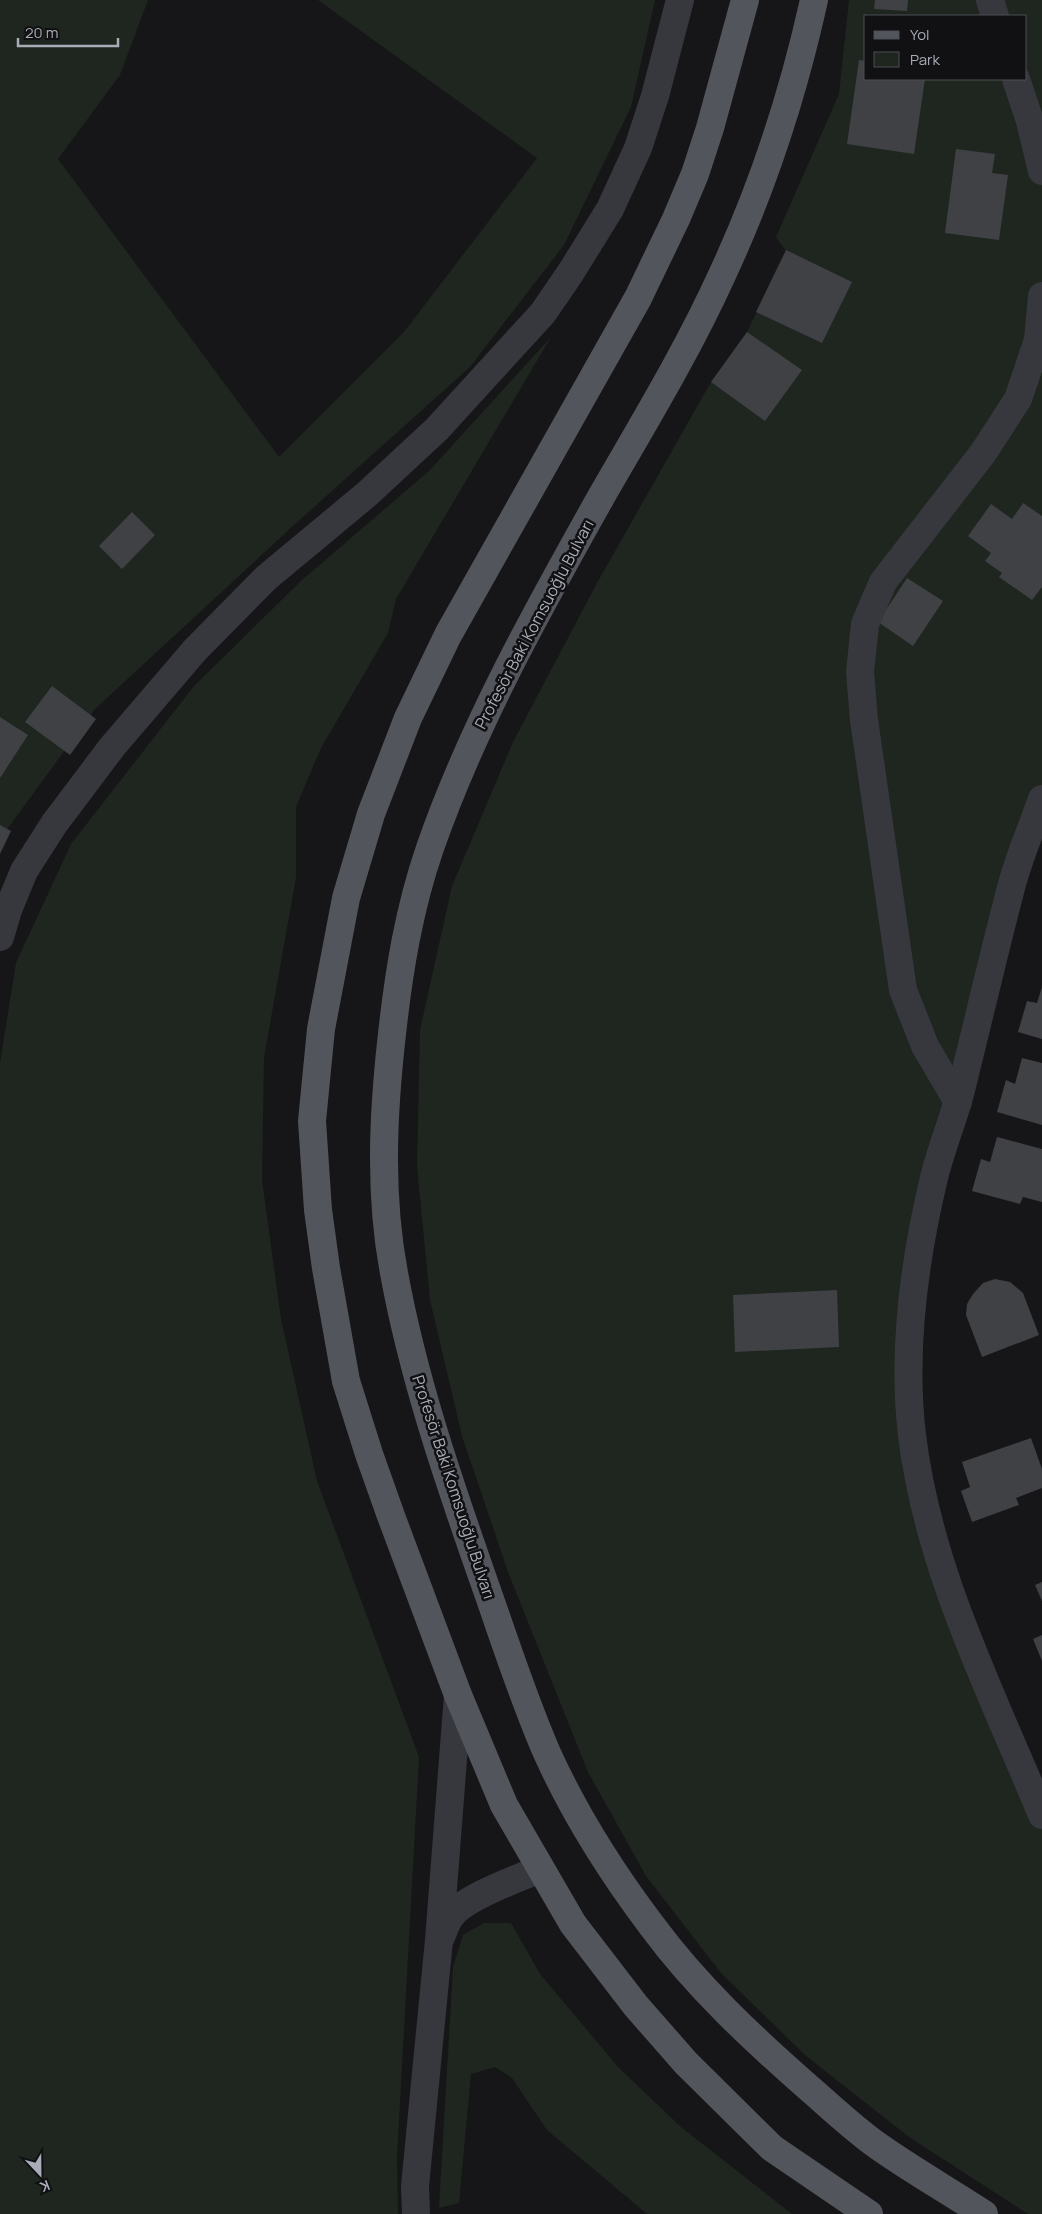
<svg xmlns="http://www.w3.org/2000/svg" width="1042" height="2214" viewBox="0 0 1042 2214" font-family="Manrope,sans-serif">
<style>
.green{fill:#1e261f;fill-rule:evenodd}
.building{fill:#404145}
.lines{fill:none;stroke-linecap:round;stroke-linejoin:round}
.minor{stroke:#37383d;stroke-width:28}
.primary{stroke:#53555c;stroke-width:28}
.labels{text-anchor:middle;stroke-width:5;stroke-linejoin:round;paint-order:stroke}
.street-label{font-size:16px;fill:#a8adb8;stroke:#111113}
</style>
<rect width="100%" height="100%" fill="#161618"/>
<g class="green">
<path d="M0,0H148L120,75L58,159L279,457L404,332L537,158L318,0H655L631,107L564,245L470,367L294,525L95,709L0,839Z"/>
<path d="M849,0H1042V799L933,1180L912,1435L1029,1784L1042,1778V2214H1028L909,2137L806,2056L721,1973L646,1876L588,1772L508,1572L462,1436L430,1300L417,1166L420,1030L452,886L513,742L597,583L711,382L747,332L786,251L776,237L839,94ZM866,16H1026V79H866Z"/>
<path d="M551,337L396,599L388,633L321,748L296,807V877L264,1058L262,1180L281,1319L317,1481L419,1757L397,2157L398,2214H0V1063L16,963L71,844L194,686L302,580L429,471Z"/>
<path d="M484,1923H511L540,1974L619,2068L681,2127L792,2214H647L547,2130L512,2078L495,2067L471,2074L459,2203L439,2208L453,1967L463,1935Z"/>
</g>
<g class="building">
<path d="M875,0H908L907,11L874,9Z"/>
<path d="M859,60L866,61V79H925L914,154L847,144Z"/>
<path d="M956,149L995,154L992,173L1008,175L999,240L945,233Z"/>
<path d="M786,250L852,282L822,343L756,312Z"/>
<path d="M747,332L802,370L765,421L711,382Z"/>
<path d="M1023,503L1042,516V587L1032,600L999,577L1002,573L985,561L991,553L968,536L991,504L1012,519Z"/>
<path d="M132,512L155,535L122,569L99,546Z"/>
<path d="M907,578L943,601L913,646L878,622Z"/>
<path d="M52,686L96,719L70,755L25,722Z"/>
<path d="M0,717L28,735L0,778Z"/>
<path d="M0,825L11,831L0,854Z"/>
<path d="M1042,987V1039L1018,1032L1027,1001L1037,1003Z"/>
<path d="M1022,1058L1042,1063V1125L997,1112L1006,1080L1015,1084Z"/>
<path d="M997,1137L1042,1149V1202L1023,1197L1020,1204L972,1191L981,1159L990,1162Z"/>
<path d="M995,1279L1010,1282L1023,1293L1039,1335L982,1357L966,1315L967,1304L973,1294L983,1283Z"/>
<path d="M837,1290L839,1347L735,1352L733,1295Z"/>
<path d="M1031,1438L1042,1469V1488L1016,1498L1019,1505L972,1522L961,1491L970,1487L962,1462Z"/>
<path d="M1042,1582V1601L1035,1585Z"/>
<path d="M1042,1635V1661L1033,1639Z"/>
</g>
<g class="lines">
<g class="minor">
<path d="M990,0L995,16"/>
<path d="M1016,79L1030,121L1042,171"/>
<path d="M1042,799C1032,827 1020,855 1012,884C994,952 978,1022 961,1090C953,1121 940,1151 933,1182C914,1263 902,1351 912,1435C928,1569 991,1691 1042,1815"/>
<path d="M0,937L8,910L24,871L54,824L112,747L195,650L266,578L367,494L437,429L543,313L571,272L610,209L638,148L655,96L680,0"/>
<path d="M958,1102L925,1046L903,990L864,720L860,672L865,624L883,582L983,453L1018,399L1038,340L1042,296"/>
<path d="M441,1937C444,1930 447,1921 451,1916C465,1897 517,1879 540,1869"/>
<path d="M416,2214L415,2186L439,1940L458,1695"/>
</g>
<g class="primary">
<path d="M745,0L710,128L695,174L676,219L638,298L448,635L408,718L371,814L346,898L321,1029L312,1121L318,1210L326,1268L346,1381L369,1454L391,1516L458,1695L504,1805L573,1924L636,2006L686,2063L772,2148L869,2214"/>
<path d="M814,0C793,95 763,187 722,275C687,352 643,424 601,497C537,611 473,725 430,848C409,909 399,970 392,1034C383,1113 379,1194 394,1273C413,1377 447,1476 482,1576C503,1635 522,1696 547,1753C575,1815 612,1873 652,1926C697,1987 753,2039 810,2089C832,2108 854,2129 878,2146C912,2170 949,2191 984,2214"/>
</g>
</g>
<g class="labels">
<g class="street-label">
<text transform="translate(534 624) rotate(-62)" y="6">Profesör Baki Komsuoğlu Bulvarı</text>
<text transform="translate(454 1487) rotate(72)" y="6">Profesör Baki Komsuoğlu Bulvarı</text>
</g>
</g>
<rect x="864" y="15" width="162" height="65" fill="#111113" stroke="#4d4f55"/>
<rect x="874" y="31" width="25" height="8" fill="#53555c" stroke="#4d4f55"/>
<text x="910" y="40" font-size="15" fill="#a8adb8">Yol</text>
<rect x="874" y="52" width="25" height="15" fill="#1e261f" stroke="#4d4f55"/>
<text x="910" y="65" font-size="15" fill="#a8adb8">Park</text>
<g transform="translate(40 2174) rotate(158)" stroke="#111113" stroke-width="4" paint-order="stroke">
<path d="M0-4L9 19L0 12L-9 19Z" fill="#a8adb8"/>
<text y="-8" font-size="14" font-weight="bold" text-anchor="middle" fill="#a8adb8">K</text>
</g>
<path d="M18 38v8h100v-8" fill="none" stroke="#a8adb8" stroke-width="2.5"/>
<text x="25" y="38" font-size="15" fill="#a8adb8" stroke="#111113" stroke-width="4" paint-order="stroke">20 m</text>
</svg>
